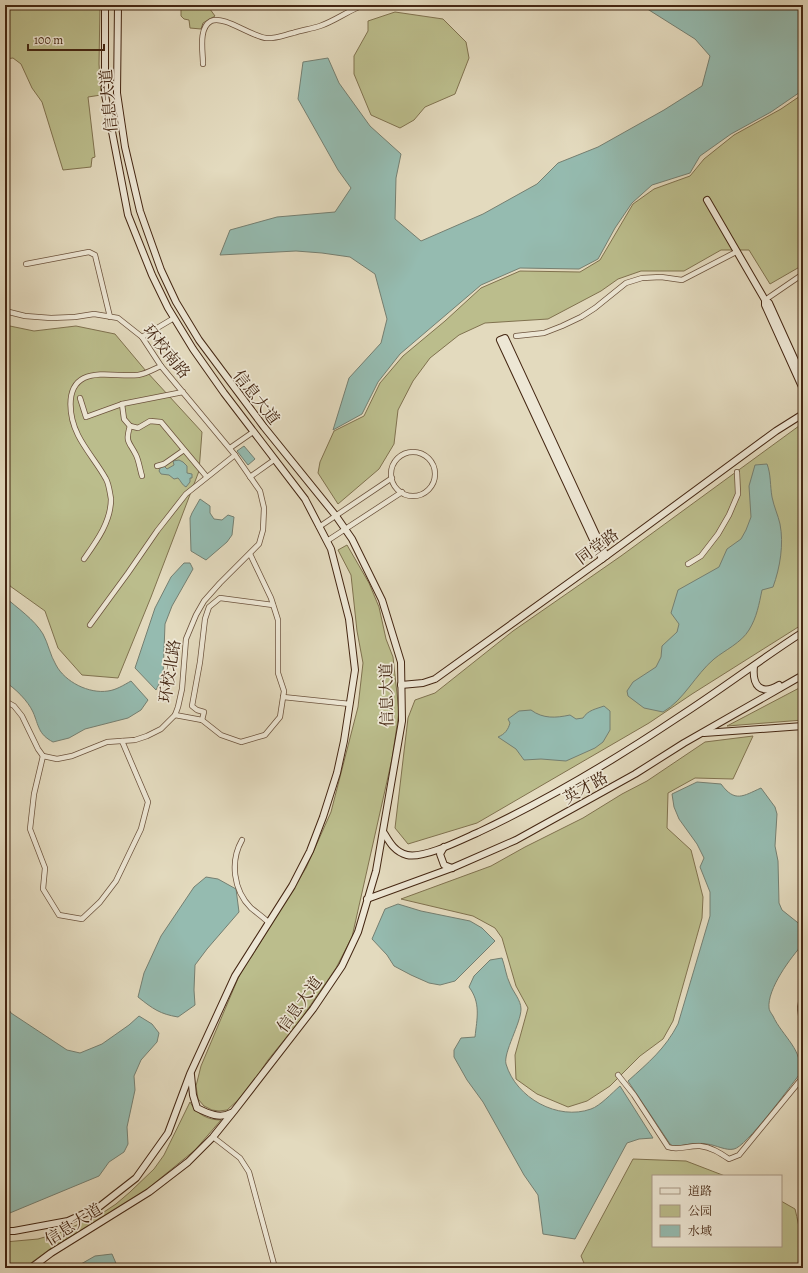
<svg xmlns="http://www.w3.org/2000/svg" width="808" height="1273" viewBox="0 0 808 1273" font-family="Alegreya,'Noto Serif SC',serif">
<style>
.green{fill:#bbbd8c;stroke:#80724f}
.water{fill:#95bbb0;stroke:#757f71}
.lines{fill:none;stroke-linecap:round;stroke-linejoin:round}
.street-casing{stroke:#6c533d;stroke-width:6}
.secondary-casing{stroke:#442612;stroke-width:8}
.street{stroke:#ede7d5;stroke-width:4.5}
.secondary{stroke:#ede7d5;stroke-width:6}
.labels{text-anchor:middle;stroke-width:3.5;stroke-linejoin:round;paint-order:stroke}
.street-label{font-size:16px;fill:#442612;stroke:#ede7d5}
</style>
<rect width="100%" height="100%" fill="#e3dabe"/>
<filter id="stains"><feTurbulence type="fractalNoise" baseFrequency=".005" numOctaves="4"/><feColorMatrix values="0 0 0 0 .2 0 0 0 0 .09 0 0 0 0 .02 0 0 0 .5 -.17"/></filter>
<radialGradient id="worn" r=".72"><stop offset=".6" stop-color="#630" stop-opacity="0"/><stop offset="1" stop-color="#630" stop-opacity=".3"/></radialGradient>
<g class="green">
<path d="M5,5H100L99,64L101,95L88,97L95,157L92,158L91,167L63,170L42,102L32,88L21,64L13,58L5,59Z"/>
<path d="M181,5H207L215,16L203,23L201,29L190,28L189,20L184,19L181,16Z"/>
<path d="M395,12L443,19L466,42L469,58L455,94L425,107L414,120L400,128L371,115L354,74V56L368,31V21Z"/>
<path d="M803,94V265L770,284L749,250H721L684,271H641L618,279L601,291L548,319L485,323L459,335L430,358L413,381L398,410L394,444L379,469L338,504L318,473L320,462L334,431L364,416L380,383L403,356L445,321L481,288L520,271L580,272L600,260L633,204L654,189L690,176L704,159L734,135L781,109Z"/>
<path d="M5,325L34,331L76,326L115,334L146,371L202,432L199,471L151,597L118,678L82,675L58,648L45,611L10,586L5,576Z"/>
<path d="M803,423V624L692,694L649,723L477,823L408,844L395,828L408,718L415,700L435,693L513,631L621,556Z"/>
<path d="M347,545L369,583L379,607L386,639L393,657L399,712L392,759L352,937L336,968L301,1019L268,1060L253,1082L237,1101L227,1110L219,1111L212,1110L204,1106L198,1099L196,1086L201,1066L242,969L252,956L306,868L331,812L358,707L363,663L357,631L351,575L338,550Z"/>
<path d="M803,686V720L727,726Z"/>
<path d="M753,736L733,779L695,778L668,793L667,828L691,850L703,897L702,918L673,1021L663,1039L640,1056L610,1086L587,1101L568,1107L537,1094L516,1079L515,1055L528,1008L516,986L502,938L495,928L473,916L401,899L491,866L525,847L583,818L622,794L647,781L705,742Z"/>
<path d="M190,1102C196,1114 208,1120 221,1120L195,1150L146,1190L91,1225L50,1249L24,1268H8V1254L5,1242L38,1239L62,1232L104,1212L116,1204L130,1192L154,1169L164,1155Z"/>
<path d="M633,1159L686,1161L725,1176H653V1246H781V1201L795,1209C800,1229 803,1248 803,1268H586L581,1256Z"/>
</g>
<g class="water">
<path d="M641,5H803V90L771,112L731,134L700,156L690,173L652,185L632,203L615,228L598,259L579,269L520,268L481,285L400,354L378,382L362,414L333,430L349,378L381,343L387,319L375,274L350,257L322,253L296,251L220,255L230,230L277,217L335,212L351,188L338,170L298,99L303,62L328,58L339,83L370,126L401,154L396,178L395,219L421,241L483,214L537,184L558,163L598,147L664,110L702,86L710,56L695,39Z"/>
<path d="M244,446L255,459L248,465L237,451Z"/>
<path d="M179,460L183,462L187,466V473L192,474V478H190V482L186,487C182,485 181,481 178,478L174,479L169,475L161,474L159,471L161,466H164L167,469L174,465L173,461Z"/>
<path d="M767,464C771,474 770,486 772,497C774,507 778,515 780,524C784,544 780,568 773,587L762,590C759,604 757,617 749,630C741,643 725,650 714,659C695,675 684,700 663,712L644,708L628,696L627,691L633,682L656,667L661,657L662,646L677,632L679,624L671,613L678,590L719,567L727,549L741,539L746,530L751,517L749,486L755,465Z"/>
<path d="M200,499L210,506V513L214,519L222,520L228,515L234,517L232,535L227,542L206,560L191,551L190,518L192,513Z"/>
<path d="M184,563H190L193,569L172,606L165,624L163,676L156,690L135,668L155,608L171,577Z"/>
<path d="M5,597C17,608 34,619 43,634C48,643 50,655 56,665C65,682 89,694 108,691C116,690 124,685 131,681L148,700L141,710L128,718L85,729L69,738L53,742C38,734 39,726 33,712C28,701 15,688 5,682Z"/>
<path d="M604,706L610,711V730L603,742L595,748L566,761L541,759L524,760L516,749L498,737C505,734 508,730 510,723L508,719L519,711L531,710C543,719 556,718 570,715L576,719L583,718C588,710 596,709 604,706Z"/>
<path d="M697,782L721,784C735,803 743,796 761,788L775,807L777,814L775,846L778,861L779,903L782,910L802,926L803,928V944C791,957 767,989 769,1008C769,1010 771,1013 773,1016C782,1036 805,1051 799,1075C789,1088 746,1147 734,1149C726,1151 716,1145 707,1144C696,1142 685,1145 674,1147L670,1144L628,1081C649,1062 665,1049 678,1024L710,916V892L700,867L704,858L697,844L679,819L674,807L672,794Z"/>
<path d="M206,877L218,879L236,889L239,912L207,949L195,965L194,990L195,1005L178,1017C160,1014 153,1009 138,997L144,973L161,936L194,887Z"/>
<path d="M398,904L421,911L470,921L482,928L495,941L455,981L440,985L429,983L411,975L394,966L387,955L372,939L385,909Z"/>
<path d="M502,958C505,966 506,976 510,984C513,992 521,1000 521,1009C521,1023 503,1053 506,1064C516,1098 558,1121 591,1109C600,1106 612,1093 620,1086L653,1138L639,1139L627,1143L575,1239L543,1234L538,1195L524,1175L483,1102L467,1080L454,1057V1050L461,1038L475,1037C477,1018 481,1003 469,987L474,976L490,960Z"/>
<path d="M5,1003L11,1013L67,1050L80,1053L102,1044L129,1025L139,1016L152,1024L159,1033L157,1042L141,1060L134,1076L135,1090L127,1127L128,1144L124,1152L109,1162L99,1176L5,1215Z"/>
<path d="M112,1254L118,1268H74L95,1256Z"/>
</g>
<g class="lines">
<defs>
<g id="street">
<path d="M203,64C203,52 198,28 211,21C224,15 250,36 266,38C275,39 284,35 293,33C302,30 311,29 320,26C335,21 349,10 364,5"/>
<path d="M26,264L89,252L95,255L110,317"/>
<path d="M765,300L803,274"/>
<path d="M5,311L25,316L51,318L75,317L94,314L118,318L142,337L161,366L235,455L260,491L264,508L263,530L259,544L220,583L204,601L196,615L186,639L182,689L178,707L175,715L161,729L147,736L135,740L107,742L72,756L57,759L43,756L38,749L22,716L14,706L5,701"/>
<path d="M516,336L544,333L562,326L581,317L595,308L626,283L642,278L661,277L682,280L736,252"/>
<path d="M142,337L174,318"/>
<path d="M80,398L86,417L122,404L183,392"/>
<path d="M122,404L124,419L130,426L138,428L150,421L161,422L206,476"/>
<path d="M130,426C125,443 129,441 136,455C139,461 140,470 142,476"/>
<path d="M230,448L253,432"/>
<circle cx="413" cy="474" r="22"/>
<path d="M157,466L164,464L184,450"/>
<path d="M250,477L274,460"/>
<path d="M319,527L392,478"/>
<path d="M327,541L402,492"/>
<path d="M84,559C96,542 111,522 111,499C110,494 109,484 106,479C98,464 86,451 78,435C70,419 64,388 84,378C100,371 121,377 138,375C146,374 154,369 161,366"/>
<path d="M688,564L701,556L718,534L729,515L738,494L737,472"/>
<path d="M90,625L128,573L157,531L186,494L235,455"/>
<path d="M283,697L350,704"/>
<path d="M175,715L202,720L221,735L241,742L265,735L280,717L284,691L278,673V620L271,598L250,554"/>
<path d="M202,720L204,712L197,710L192,706L200,662L205,619L209,607L220,598L273,605"/>
<path d="M43,756L34,794L30,829L45,868L43,889L59,915L82,919L100,902L116,881L141,829L148,802L122,741"/>
<path d="M242,840C230,861 233,890 251,908C257,913 263,917 268,922"/>
<path d="M803,989L800,1008L803,1032"/>
<path d="M618,1075L634,1095L668,1147C678,1151 689,1145 700,1146C711,1147 720,1153 729,1159L739,1155L803,1077"/>
<path d="M213,1137L240,1158L249,1172L275,1268"/>
</g>
<g id="secondary">
<path d="M707,200L765,300"/>
<path d="M803,378L769,303L765,300V305L803,389"/>
<path d="M602,559L500,340L505,338L606,556"/>
<path d="M754,666C752,685 760,696 779,685"/>
<path d="M401,685L423,683L435,679L602,559L776,431L803,414"/>
<path d="M704,733L803,726"/>
<path d="M384,833C390,843 395,852 407,855C424,859 463,839 479,832C549,799 616,759 680,716C722,689 761,659 803,632"/>
<path d="M444,847L440,854L444,865L452,868"/>
<path d="M367,899L452,868L516,840L635,774L684,743L803,675"/>
<path d="M191,1075L193,1095L197,1108C209,1114 220,1119 231,1113"/>
<path d="M5,1231H14L68,1221L99,1207L136,1178L168,1133L190,1074L235,976L292,886L310,851L323,817L337,773L344,741L355,670L349,619L331,549L305,499L224,393L193,349L168,308L152,275L128,215L105,95V5"/>
<path d="M31,1268L51,1253L149,1192L188,1162L213,1137L234,1111L313,1009L342,966L358,932L376,871L402,721L401,662L382,600L352,539L336,516L264,427L199,340L176,302L161,270L140,211L125,147L117,93L118,5"/>
</g>
</defs>
<use href="#street" class="street-casing"/>
<use href="#secondary" class="secondary-casing"/>
<use href="#street" class="street"/>
<use href="#secondary" class="secondary"/>
</g>
<g class="labels">
<g class="street-label">
<text transform="translate(108 101) rotate(-95)" y="6">信息大道</text>
<text transform="translate(167 351) rotate(51)" y="6">环校南路</text>
<text transform="translate(257 397) rotate(52)" y="6">信息大道</text>
<text transform="translate(597 546) rotate(-36)" y="6">同堂路</text>
<text transform="translate(169 671) rotate(-81)" y="6">环校北路</text>
<text transform="translate(386 695) rotate(-91)" y="6">信息大道</text>
<text transform="translate(585 787) rotate(-29)" y="6">英才路</text>
<text transform="translate(299 1004) rotate(-54)" y="6">信息大道</text>
<text transform="translate(73 1224) rotate(-32)" y="6">信息大道</text>
</g>
</g>
<rect width="808" height="1273" fill="none" stroke="#e3dabe" stroke-width="20"/>
<rect x="6" y="6" width="796" height="1261" fill="none" stroke="#442612" stroke-width="2"/>
<rect x="10" y="10" width="788" height="1253" fill="none" stroke="#442612"/>
<rect x="652" y="1175" width="130" height="72" fill="#ede7d5" stroke="#a99a87"/>
<rect x="660" y="1188" width="20" height="6" fill="#ede7d5" stroke="#a99a87"/>
<text x="688" y="1195" font-size="12" fill="#442612">道路</text>
<rect x="660" y="1205" width="20" height="12" fill="#bbbd8c" stroke="#a99a87"/>
<text x="688" y="1215" font-size="12" fill="#442612">公园</text>
<rect x="660" y="1225" width="20" height="12" fill="#95bbb0" stroke="#a99a87"/>
<text x="688" y="1235" font-size="12" fill="#442612">水域</text>
<path d="M28 44v6h76v-6" fill="none" stroke="#442612" stroke-width="2"/>
<text x="34" y="44" font-size="12" fill="#442612" stroke="#ede7d5" stroke-width="3" paint-order="stroke">100 m</text>
<rect width="100%" height="100%" filter="url(#stains)"/>
<rect width="100%" height="100%" fill="url(#worn)"/>
</svg>
